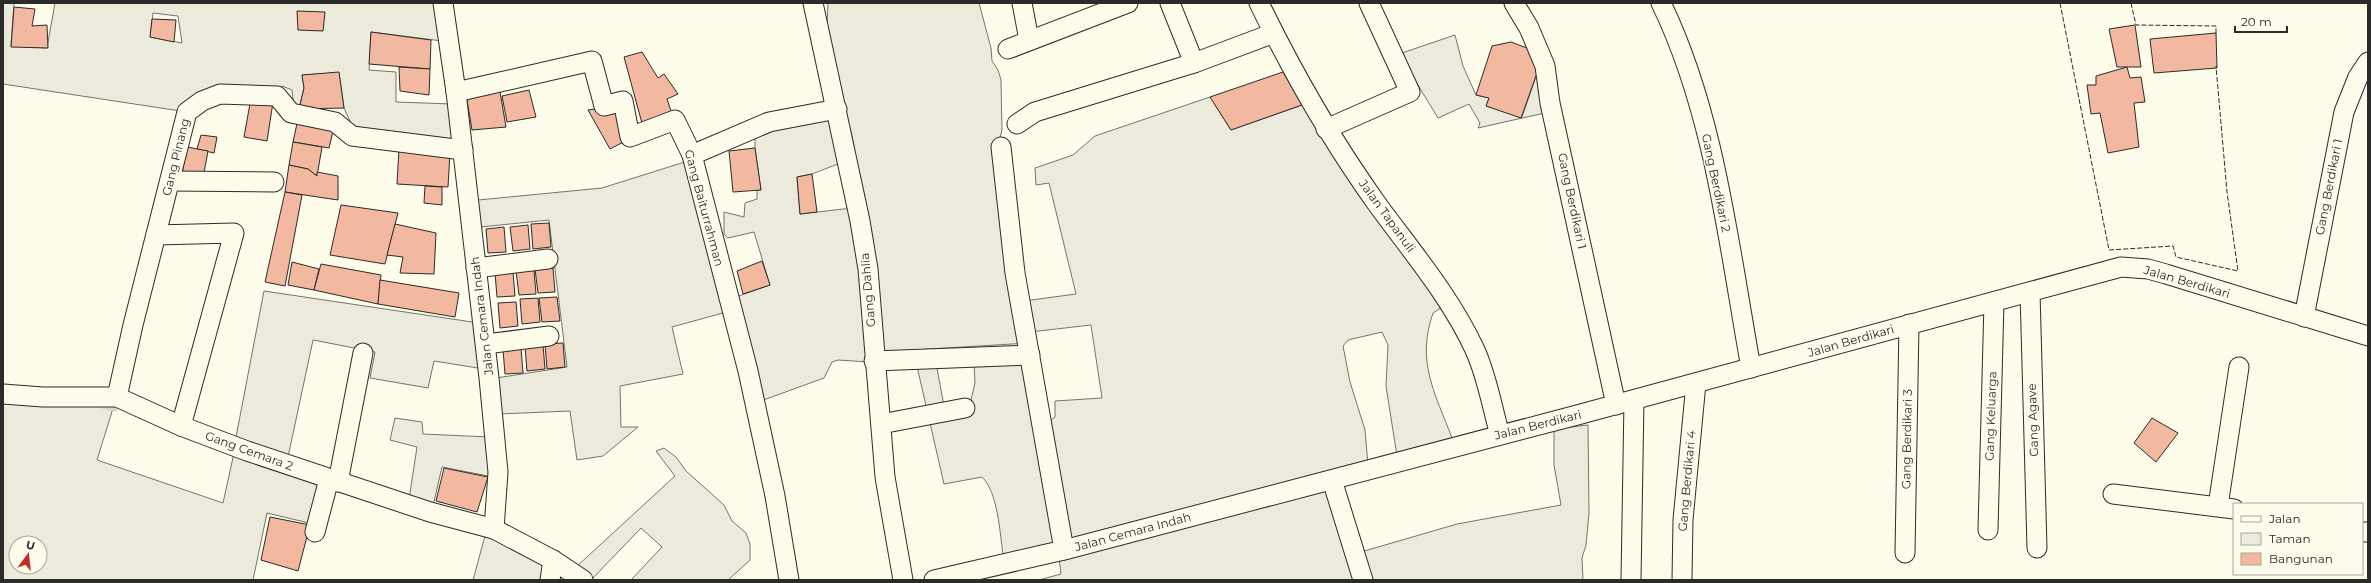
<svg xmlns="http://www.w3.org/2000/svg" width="2371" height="583" viewBox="0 0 2371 583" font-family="Montserrat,sans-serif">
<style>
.green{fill:#ecebdb;stroke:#74746e;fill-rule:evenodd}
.parking{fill:#eceadb;stroke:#74746e}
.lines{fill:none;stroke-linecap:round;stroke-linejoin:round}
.stream{stroke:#d8d7c9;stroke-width:5}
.building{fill:#f2b8a0;stroke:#2b2b2b}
.minor-casing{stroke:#2b2b2b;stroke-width:21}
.minor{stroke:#fdfbea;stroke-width:19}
.fence{stroke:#2b2b2b;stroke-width:1;stroke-dasharray:5 2;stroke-linecap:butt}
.labels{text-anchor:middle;stroke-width:3;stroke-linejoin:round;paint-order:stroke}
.street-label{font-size:12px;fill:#2b2b2b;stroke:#fdfbea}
</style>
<rect width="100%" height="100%" fill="#fdfbea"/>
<g class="green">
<path d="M3,3H14L11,46L47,48L55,3H437L442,41L371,32L369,70L396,72V102L452,104L458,146L354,130L344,108L339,73L302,75L304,88L299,109H294L292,90L282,86L277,96L251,94L187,112L3,84ZM153,13L178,16L182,43L150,37Z"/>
<path d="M828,3H979L991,48L992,61L998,70L1001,80L1002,130L997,149L1029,343L880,352L864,205L852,136L840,92L827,26Z"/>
<path d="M1210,97L1231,130L1302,105L1350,179L1446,305L1433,313C1416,362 1435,393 1452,438L1397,456L1386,386L1388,345L1382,332L1348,340L1343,346L1350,382L1365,430L1368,465L1066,540L1045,424L1055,417V401L1102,398L1091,325L1030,332L1024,301L1076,294L1049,183L1036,185L1035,168L1073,155L1095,136Z"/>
<path d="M832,114L843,162L812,174L797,177L800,214L852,208L869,362L838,360L832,362L824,378L758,402L733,298L770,285L754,232L728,238L724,234V212L744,217L745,203L757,199V190H761L755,148V131Z"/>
<path d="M691,160L730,311L672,327L683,374L620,386L621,427H638L603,456L577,460L570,411L499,414L496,378L567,367L549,220L471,228L468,201L602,188Z"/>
<path d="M264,291L479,323L484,369L434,361L428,388L370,378L375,352L313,340L288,457L236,437Z"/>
<path d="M916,362L936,363L944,406L970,404L975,383L974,362L1023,364L1056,545L1003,555C1000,534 998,492 982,477L944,484Z"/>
<path d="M3,396L114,405L97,460L223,503L234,453L323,482L309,523L267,513L253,580H3ZM16,543H40V567H16Z"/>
<path d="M395,418L422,422L423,434L489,437L493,477L442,467L433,506L409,499L417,447L390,440Z"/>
<path d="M1588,425L1589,513L1586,545L1582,558L1583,580H1369L1361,552L1457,524L1561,505L1554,465V429Z"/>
<path d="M664,448L676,457L686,471L724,505L732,521L746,533L750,544V560L728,580H631L662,547L641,528L593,578L575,568L675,476L656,451Z"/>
<path d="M1327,491L1355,580H1039L1061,574L1059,558Z"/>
<path d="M486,532L547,563L545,580H473Z"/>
</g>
<path class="parking" d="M1455,35L1463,66L1476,95L1489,98L1486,106L1522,117L1541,62L1549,112L1478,128L1480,123L1469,104L1438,118L1399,54Z"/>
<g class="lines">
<path class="stream" d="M98,405L115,409"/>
</g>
<g class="building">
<path d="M14,7L35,9L32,26L47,25L48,48L11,47Z"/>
<path d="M297,11L325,12L323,31L298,30Z"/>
<path d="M152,19L176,20L174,42L150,37Z"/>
<path d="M2135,25L2141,67H2117L2109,29Z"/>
<path d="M371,32L431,40L430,69L369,64Z"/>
<path d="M2216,33L2217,68L2154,73L2150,39Z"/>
<path d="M1511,42L1535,51L1541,62L1521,118L1486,106L1489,98L1476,95L1492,46Z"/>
<path d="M642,52L658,78L664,74L678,94L667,99L673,117L643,127L624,57Z"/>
<path d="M399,67L430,69L429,95L400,91Z"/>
<path d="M2127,67L2130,78L2141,77L2145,102L2134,103L2139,147L2108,153L2100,113L2091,114L2087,85H2096V76Z"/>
<path d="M339,72L344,108L299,109L304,88L302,75Z"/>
<path d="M1283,72L1302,105L1231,130L1210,97Z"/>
<path d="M499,86L506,127L472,130L466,94Z"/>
<path d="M529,90L536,117L507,122L502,96Z"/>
<path d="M251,98L273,102L267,141L244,137Z"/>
<path d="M622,105L629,139L610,149L588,110Z"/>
<path d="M298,119L334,127L329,148L293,142Z"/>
<path d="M201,135L217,137L214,153L197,149Z"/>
<path d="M293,142L322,147L317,176L308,169L289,165Z"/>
<path d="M187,147L208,151L203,178L182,174Z"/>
<path d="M399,148L450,152L448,187L397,184Z"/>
<path d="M755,148L761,190L733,192L729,151Z"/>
<path d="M289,165L308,169L317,176V172L338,176V200L285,192Z"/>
<path d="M812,174L817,212L800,214L797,177Z"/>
<path d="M425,186L442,187V205L424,203Z"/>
<path d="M285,192L302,195L285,286L265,282Z"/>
<path d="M341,205L398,213L385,264L330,255Z"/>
<path d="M549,223L551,247L533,249L531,224Z"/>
<path d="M395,224L436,233L434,274L400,273L403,257L387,255Z"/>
<path d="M528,225L530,249L513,251L510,227Z"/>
<path d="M504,227L506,252L488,253L486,229Z"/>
<path d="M762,261L770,285L743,294L737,271Z"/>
<path d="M292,262L319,269L314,290L288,285Z"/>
<path d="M321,264L381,275L378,304L314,290Z"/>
<path d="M553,268L555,292L538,293L535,269Z"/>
<path d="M534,270L536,294L519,295L516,271Z"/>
<path d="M513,272L515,296L497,297L495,273Z"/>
<path d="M380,280L459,293L455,317L378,304Z"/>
<path d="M557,297L560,321L542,322L539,298Z"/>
<path d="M538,298L540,322L522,324L520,299Z"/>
<path d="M516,302L518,326L500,328L498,303Z"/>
<path d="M563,343L565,367L547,369L545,344Z"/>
<path d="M543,345L545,369L527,371L525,347Z"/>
<path d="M521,348L523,373L505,374L503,350Z"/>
<path d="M2152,418L2178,433L2156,462L2134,443Z"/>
<path d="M444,468L488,477L477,512L436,501Z"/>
<path d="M270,517L310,525L298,571L261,560Z"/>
</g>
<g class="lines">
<defs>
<g id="minor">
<path d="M443,3L456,92L489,378L498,472L494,529L553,560L583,580"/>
<path d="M813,3L860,221L868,269L885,477L903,580"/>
<path d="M1022,3L1029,40"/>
<path d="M1170,3L1194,63"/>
<path d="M1259,3C1293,73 1332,141 1377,204C1412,252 1450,296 1475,350C1487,376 1492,407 1500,435"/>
<path d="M1514,3L1529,28L1545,66L1550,103L1616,405"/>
<path d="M1661,3C1715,114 1729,247 1751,368"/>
<path d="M1008,49L1128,3"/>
<path d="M456,92L592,61L604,106L623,101L630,137L675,120L692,155L748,371L775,496L789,580"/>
<path d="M1017,124L1035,112L1194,63L1274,33"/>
<path d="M1326,129L1410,92L1369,3"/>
<path d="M1001,147L1015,273L1064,550"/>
<path d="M692,155L769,122L837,109"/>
<path d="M170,181L274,182"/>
<path d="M156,235L234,233L181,426"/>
<path d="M476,268L548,259"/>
<path d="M2030,292L2037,548"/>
<path d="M2304,317L2344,112L2358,77L2368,62"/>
<path d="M486,344L549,336"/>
<path d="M874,361L1030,355"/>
<path d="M3,394L43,397H117L181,426L247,451L430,512L494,529"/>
<path d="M117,397L133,325L187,112L202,101L220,94L277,96L291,113L335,122L352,136L463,150"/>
<path d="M881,424L965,408"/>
<path d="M1332,480L1363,580"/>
<path d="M338,482L363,353"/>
<path d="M2113,494L2234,509"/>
<path d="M2218,506L2239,367"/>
<path d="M1988,530L1994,302"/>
<path d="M315,532L329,479"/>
<path d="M2362,532H2368"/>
<path d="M1905,553L1909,324"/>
<path d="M550,580L553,560"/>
<path d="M934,580L1064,550L1581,414L2121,267L2148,269L2166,274L2368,336"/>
<path d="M1631,580L1634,400"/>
<path d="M1682,580L1683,520L1696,383"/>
</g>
</defs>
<use href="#minor" class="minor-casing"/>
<use href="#minor" class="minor"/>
<g class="fence">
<path d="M2060,3L2109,250L2173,246L2176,257L2238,271L2227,192L2216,66"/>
<path d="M2131,3L2136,25L2216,26V36"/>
</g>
</g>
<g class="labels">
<g class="street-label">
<text transform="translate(176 157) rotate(-76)" y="4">Gang Pinang</text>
<text transform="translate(1716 183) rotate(78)" y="4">Gang Berdikari 2</text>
<text transform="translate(2329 187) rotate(-79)" y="4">Gang Berdikari 1</text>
<text transform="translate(1572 201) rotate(78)" y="4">Gang Berdikari 1</text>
<text transform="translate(704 208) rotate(75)" y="4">Gang Baiturrahman</text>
<text transform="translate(1387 216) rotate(54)" y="4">Jalan Tapanuli</text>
<text transform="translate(2187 282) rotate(16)" y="4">Jalan Berdikari</text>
<text transform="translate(868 290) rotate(-95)" y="4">Gang Dahlia</text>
<text transform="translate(482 316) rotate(-97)" y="4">Jalan Cemara Indah</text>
<text transform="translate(1851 341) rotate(-16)" y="4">Jalan Berdikari</text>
<text transform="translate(1991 416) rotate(-88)" y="4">Gang Keluarga</text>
<text transform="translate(2033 420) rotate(-92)" y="4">Gang Agave</text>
<text transform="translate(1538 425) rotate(-14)" y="4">Jalan Berdikari</text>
<text transform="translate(1907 439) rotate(-89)" y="4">Gang Berdikari 3</text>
<text transform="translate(249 451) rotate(20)" y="4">Gang Cemara 2</text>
<text transform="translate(1687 481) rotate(-85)" y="4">Gang Berdikari 4</text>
<text transform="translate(1133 532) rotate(-15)" y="4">Jalan Cemara Indah</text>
</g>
</g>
<rect width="2371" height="583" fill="none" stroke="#2b2b2b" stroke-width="8"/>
<rect x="2233" y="503" width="130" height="72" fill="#fdfbea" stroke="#a9a89e"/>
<rect x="2241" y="516" width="20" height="6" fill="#fdfbea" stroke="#a9a89e"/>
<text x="2269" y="523" font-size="12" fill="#2b2b2b">Jalan</text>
<rect x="2241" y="533" width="20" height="12" fill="#ecebdb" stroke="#a9a89e"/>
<text x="2269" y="543" font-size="12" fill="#2b2b2b">Taman</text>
<rect x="2241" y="553" width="20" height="12" fill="#f2b8a0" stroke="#a9a89e"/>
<text x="2269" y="563" font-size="12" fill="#2b2b2b">Bangunan</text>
<g transform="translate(28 555) rotate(15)"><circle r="19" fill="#fdfbea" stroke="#a9a89e"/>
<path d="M0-3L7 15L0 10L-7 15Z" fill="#c62828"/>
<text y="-6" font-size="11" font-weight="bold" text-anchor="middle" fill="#2b2b2b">U</text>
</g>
<path d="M2235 26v6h52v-6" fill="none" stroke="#2b2b2b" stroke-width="2"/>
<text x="2241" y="26" font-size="12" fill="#2b2b2b" stroke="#fdfbea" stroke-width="3" paint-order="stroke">20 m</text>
</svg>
